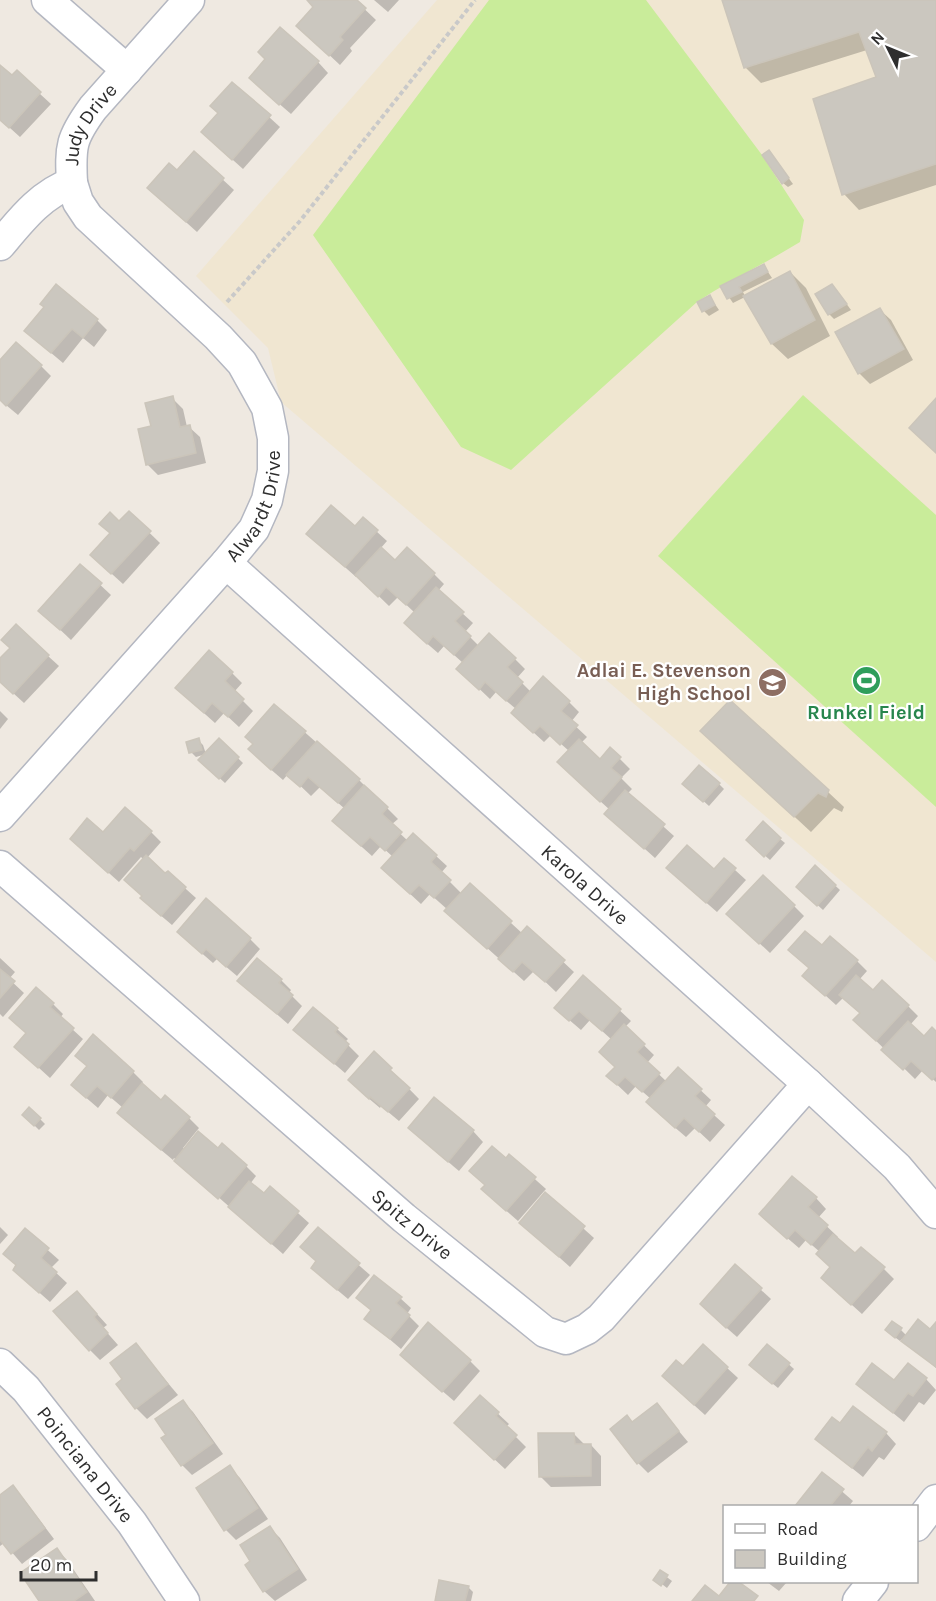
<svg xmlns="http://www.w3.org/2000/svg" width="936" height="1601" viewBox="0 0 936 1601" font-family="Karla,sans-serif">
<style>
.education{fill:#f0e6d1}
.pitch{fill:#c9ec9a}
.shadow{fill:#0003}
.building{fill:#cbc7bf;stroke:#cbc5ba;stroke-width:1.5}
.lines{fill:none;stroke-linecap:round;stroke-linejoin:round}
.street-casing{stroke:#b4b7c1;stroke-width:33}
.path{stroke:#c9c9c9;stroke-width:4;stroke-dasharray:4.5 3;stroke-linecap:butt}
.street{stroke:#fff;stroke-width:30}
.labels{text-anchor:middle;stroke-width:4.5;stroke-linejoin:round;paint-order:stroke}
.street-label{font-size:20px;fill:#2e2e2e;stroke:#fff}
.education-label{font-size:20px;font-weight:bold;fill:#785e54;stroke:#fff;text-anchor:end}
.leisure-label{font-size:20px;font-weight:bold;fill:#27864d;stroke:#fff}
</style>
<rect width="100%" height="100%" fill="#efe9e1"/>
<path class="education" d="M437,0H936V962L281,402L268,348L196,276Z"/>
<g class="pitch">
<path d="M489,0H646L762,155L804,220L800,242C766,263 730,280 697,302L511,470L461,447L313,235Z"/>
<path d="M803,395L936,515V807L658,556Z"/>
</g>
<g class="shadow">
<path d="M309,0H355L376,20L350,48L352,51L340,65L309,36L315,7Z"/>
<path d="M374,0H399L388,12Z"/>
<path d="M723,0H936V185L859,210L844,194L878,78L867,50L761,83L745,67Z"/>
<path d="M318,62L328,73L291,114L261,88Z"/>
<path d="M0,67L12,78L17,73L51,104L20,137L0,119Z"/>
<path d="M233,84L280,127L243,169L214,143L220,114Z"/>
<path d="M194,153L234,190L197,232L159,198L177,172Z"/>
<path d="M773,157L793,184L788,187L783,183Z"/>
<path d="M764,266L772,278L743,292L745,296L790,272L806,288L830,336L788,359L772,344L745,297L733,303L722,287Z"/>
<path d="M837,291L851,310L834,319L829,314Z"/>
<path d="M710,297L719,310L709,316L704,311Z"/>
<path d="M880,310L891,320L913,360L870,384L859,373Z"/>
<path d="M97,320L107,330L94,347L83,338L63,363L37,341Z"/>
<path d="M0,362L41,366L51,376L18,415L0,400Z"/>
<path d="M172,398L183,409L187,427H189L200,437L206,463L158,475L147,464L152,427Z"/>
<path d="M129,513L160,543L123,584L102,565L120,523Z"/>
<path d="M355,528L376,531L387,541L380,549L395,562L434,574L444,584L438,591L473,623L465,632L479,646L515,659L525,669L517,678L531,692L569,702L579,712L571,722L587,737L581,743L600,761L610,749L630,769L621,778L632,789L627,794L674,836L655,858L617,824L610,810L569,773V751L551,735L544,742L523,723L516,709L496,692L490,699L469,679L463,663L444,646L438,653L416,634L415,613L398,597L389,606L357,575L356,577L319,544Z"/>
<path d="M80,566L111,595L71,640L51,621Z"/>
<path d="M11,648L48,656L59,666L24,703L0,681V661Z"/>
<path d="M232,673L242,683L234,692L253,711L239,727L224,713L215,723L187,698Z"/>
<path d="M275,706L359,780L398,819L391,825L408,841L413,835L447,866L441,873L462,894L470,885L523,934L527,928L574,972L556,992L534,971L524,981L457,921L448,910L430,894L421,904L394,879L393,857L381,846L372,856L344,831L345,809L320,787L311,796L288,774L283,780L260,760L254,744Z"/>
<path d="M0,711L8,719L0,729Z"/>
<path d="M702,731L828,792L844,807L842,812L834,808L811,832Z"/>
<path d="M198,740L203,745L206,754L219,740L243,763L225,783L200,760L206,754L196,757L191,752Z"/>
<path d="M719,784L724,789L709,806L689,788Z"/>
<path d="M151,832L161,842L147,858L165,875L168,873L196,898L172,925L152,908L143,896L144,860L141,857L119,882L82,849L103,834Z"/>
<path d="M780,839L785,843L770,860L753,845Z"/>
<path d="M724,860L746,880L717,912L679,879L715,871Z"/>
<path d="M815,867L840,890L823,910L798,887Z"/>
<path d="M794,906L804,916L770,953L739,924Z"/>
<path d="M250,939L260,949L237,976L217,959L213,963L189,942Z"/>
<path d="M822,947L857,961L867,971L859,980L873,992L908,1006L918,1016L910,1025L924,1038L936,1033V1082L923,1070L915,1079L866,1031L862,1014L844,997L836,1005L815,986Z"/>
<path d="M0,958L15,972L9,979L24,993L3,1017L0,1014Z"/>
<path d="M584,977L631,1021L625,1027L654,1055L647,1063L667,1082L678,1069L711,1100L705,1107L725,1125L710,1142L695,1128L686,1137L658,1113L651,1099L636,1086L628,1095L608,1076L616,1067L612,1040L590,1020L581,1030L567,1018Z"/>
<path d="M281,980L291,990L289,993L302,1006L288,1024L239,981Z"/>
<path d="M53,1004L63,1014L60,1018L83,1039L50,1078L16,1047Z"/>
<path d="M337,1029L348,1039L345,1042L359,1056L345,1073L295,1030Z"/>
<path d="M374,1053L419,1099L399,1121L381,1106L380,1108L360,1091Z"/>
<path d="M77,1056L133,1072L143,1082L141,1085L161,1102L189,1118L199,1128L183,1148L185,1150H218L246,1166L256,1176L250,1184L264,1196L270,1188L309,1223L283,1254L174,1158L173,1160L129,1123L123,1108L108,1095L98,1108L83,1095L88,1067Z"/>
<path d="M24,1115L40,1119L45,1124L39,1130Z"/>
<path d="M473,1131L483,1142L459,1171L420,1138Z"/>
<path d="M509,1156L546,1189L518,1221L494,1200L506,1160Z"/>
<path d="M545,1194L594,1238L570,1267L521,1223Z"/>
<path d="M816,1198L826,1209L818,1218L838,1237L836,1239L855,1256L884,1269L894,1279L862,1314L833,1288L832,1268L820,1252L806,1240L799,1248L771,1224Z"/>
<path d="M0,1227L8,1235L0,1244Z"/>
<path d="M318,1229L370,1275L348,1299L323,1278L318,1262Z"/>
<path d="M25,1230L59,1260L51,1268L67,1283L50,1302L25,1280L18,1266Z"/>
<path d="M760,1289L771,1299L737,1337L712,1315Z"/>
<path d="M358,1297L400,1298L411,1308L407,1314L419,1326L401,1349L366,1319L372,1311Z"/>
<path d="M87,1303L107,1325L103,1328L118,1345L100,1360L90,1350Z"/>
<path d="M936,1324V1368L902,1339L900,1341L892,1335L901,1330L907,1336L931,1331Z"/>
<path d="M136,1345L178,1395L147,1419L136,1408L124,1379Z"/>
<path d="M703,1346L738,1378L705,1415L674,1387L683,1368Z"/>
<path d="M768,1346L794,1369L778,1388L756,1370Z"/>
<path d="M470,1361L480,1371L454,1401L412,1365Z"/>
<path d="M926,1379L936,1390L924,1405L919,1402L904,1422L858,1384Z"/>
<path d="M480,1397L509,1424L506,1427L526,1447L505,1469L466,1433Z"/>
<path d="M183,1402L193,1412L223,1454L192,1475L182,1465L168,1435Z"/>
<path d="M657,1405L688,1442L648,1473L638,1463Z"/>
<path d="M840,1425L886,1433L896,1444L884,1460L879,1457L863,1477L816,1439Z"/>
<path d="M574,1434L585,1445H591L601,1456V1486L551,1487L540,1476Z"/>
<path d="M229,1467L240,1478L268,1519L236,1540L226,1530Z"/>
<path d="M822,1474L853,1501L849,1506H797Z"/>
<path d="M13,1487L23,1498L54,1539L22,1564L4,1543L0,1546V1497Z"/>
<path d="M270,1528L280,1538L307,1580L275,1601L264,1591L252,1561Z"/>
<path d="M57,1550L67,1560L95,1601H41Z"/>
<path d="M660,1572L672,1581L667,1588L658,1581Z"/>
<path d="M767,1582H787L779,1591Z"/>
<path d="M468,1587L473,1592L471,1601H436Z"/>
</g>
<g class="building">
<path d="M357,0L366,8L340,37L343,40L329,56L296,26L313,7L307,0Z"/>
<path d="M722,0H936V164L842,195L813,99L876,77L859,32L744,68Z"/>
<path d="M280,27L319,61L279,105L249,78L265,59L258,52Z"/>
<path d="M0,65L12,75L17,70L41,92L9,128L0,120Z"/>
<path d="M232,82L271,115L232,160L201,132L218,113L210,106Z"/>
<path d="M769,150L789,178L782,184L762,155Z"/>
<path d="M194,151L224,178L186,222L147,188L169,163L177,170Z"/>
<path d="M764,264L768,272L739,287L742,292L727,299L720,286Z"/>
<path d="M790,271L815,320L771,344L743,296Z"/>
<path d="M56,284L98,319L83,338L72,329L51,353L24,331L44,307L40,304Z"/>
<path d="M832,284L847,304L828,315L815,294Z"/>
<path d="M710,295L715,305L702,312L697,302Z"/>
<path d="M880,308L904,349L858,374L835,332Z"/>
<path d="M16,342L42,365L6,406L0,400V360Z"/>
<path d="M173,396L180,427L190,425L196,453L146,465L138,429L151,426L145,403Z"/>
<path d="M936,398V453L909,428Z"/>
<path d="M331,505L355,526L363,517L378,530L345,567L306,534Z"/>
<path d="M129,511L151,531L111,574L90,555L110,533L99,524L110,512L119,521Z"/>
<path d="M381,547L395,560L407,547L435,573L406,605L386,587L378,597L355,575Z"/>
<path d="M80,564L102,583L60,630L38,611Z"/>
<path d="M436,587L464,612L455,621L471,636L454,655L433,636L427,644L404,623Z"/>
<path d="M16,624L49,655L13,694L0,682V658L10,648L1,640Z"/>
<path d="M489,633L516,658L507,667L523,682L506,701L485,682L479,690L456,669Z"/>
<path d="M209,650L233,672L225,681L244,699L228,717L212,703L204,713L175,688Z"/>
<path d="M543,676L570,701L561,711L578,725L560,745L540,726L533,733L511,713Z"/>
<path d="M730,700L829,790L826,797L818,793L794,817L700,731Z"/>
<path d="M274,704L306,731L271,770L248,749L253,744L245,737Z"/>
<path d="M199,738L202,750L189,753L186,742Z"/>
<path d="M219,738L239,757L219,779L198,760Z"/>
<path d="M579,739L600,759L610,747L621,757L611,768L622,777L600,802L557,762Z"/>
<path d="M317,741L360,779L338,803L308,777L300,787L286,775Z"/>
<path d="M699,765L720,783L703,802L682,784Z"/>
<path d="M364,785L388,807L382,814L402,832L385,851L370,837L361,846L332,821Z"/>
<path d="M625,790L665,824L644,849L604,814Z"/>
<path d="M125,807L152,831L134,851L130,848L108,873L70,839L87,818L103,832Z"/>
<path d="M763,821L781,838L764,857L746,840Z"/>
<path d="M413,833L437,855L431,862L451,880L434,898L419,885L410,894L381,868Z"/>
<path d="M687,845L714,869L724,858L736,868L706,903L666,868Z"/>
<path d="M146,855L165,873L168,871L186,887L161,916L140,898L142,896L124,880Z"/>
<path d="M815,865L836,885L817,906L796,887Z"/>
<path d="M763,875L795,905L759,944L726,914Z"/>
<path d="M470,883L512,921L487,949L444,911Z"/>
<path d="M206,898L251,938L226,967L206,949L202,954L177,932Z"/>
<path d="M527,926L565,960L545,982L522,962L513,972L498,959Z"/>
<path d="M805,931L822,945L830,936L858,960L825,996L802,976L809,968L788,950Z"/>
<path d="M257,958L282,979L279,983L293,995L277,1014L237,981Z"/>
<path d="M0,969L15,981L0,998Z"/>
<path d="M583,975L621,1009L602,1031L579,1011L569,1021L554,1008Z"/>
<path d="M856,975L873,990L882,980L909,1005L876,1041L853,1020L860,1013L839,995Z"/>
<path d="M36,987L54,1003L50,1007L74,1028L38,1068L14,1047L26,1033L9,1018Z"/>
<path d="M313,1007L338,1028L335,1032L349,1044L334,1064L293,1030Z"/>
<path d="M908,1021L924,1036L932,1027L936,1031V1076L932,1080L911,1061L903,1070L881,1050Z"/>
<path d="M624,1024L645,1044L637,1052L660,1073L642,1092L625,1077L617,1085L606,1076L615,1067L599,1052Z"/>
<path d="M93,1034L134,1071L111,1098L97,1086L86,1098L71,1085L87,1066L75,1056Z"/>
<path d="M374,1051L392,1068L390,1070L410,1088L388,1112L370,1097L369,1099L348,1080Z"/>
<path d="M678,1067L702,1089L695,1096L715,1114L699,1132L684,1118L675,1128L646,1102Z"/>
<path d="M142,1083L161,1100L165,1095L190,1117L161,1150L117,1113Z"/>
<path d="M434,1097L474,1130L448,1162L408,1128Z"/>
<path d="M29,1107L41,1118L34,1126L22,1115Z"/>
<path d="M198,1131L218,1148L222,1143L247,1165L218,1199L174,1161Z"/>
<path d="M492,1146L506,1158L509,1154L536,1177L506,1211L481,1189L485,1185L469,1171Z"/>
<path d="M792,1176L817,1197L808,1207L828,1225L811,1245L795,1230L787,1239L759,1214Z"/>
<path d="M249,1181L264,1193L270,1186L299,1211L271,1244L228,1207Z"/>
<path d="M545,1192L585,1226L559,1257L519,1223Z"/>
<path d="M318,1227L360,1263L337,1290L311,1268L316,1261L300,1247Z"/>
<path d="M25,1228L49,1248L41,1258L57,1272L39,1293L13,1270L16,1265L3,1254Z"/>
<path d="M833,1234L855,1253L861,1247L885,1267L851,1305L821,1278L830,1267L816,1254Z"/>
<path d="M735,1264L762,1288L726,1328L700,1304Z"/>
<path d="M374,1275L402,1297L396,1303L410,1315L390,1339L364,1319L371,1310L356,1298Z"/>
<path d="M77,1291L97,1314L94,1317L108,1333L89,1351L53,1311Z"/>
<path d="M918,1319L930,1329L936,1322V1367L901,1341Z"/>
<path d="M892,1321L902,1328L895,1338L885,1330Z"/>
<path d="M428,1322L471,1360L442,1392L400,1355Z"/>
<path d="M136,1343L168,1384L135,1409L116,1384L122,1379L110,1363Z"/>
<path d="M703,1344L728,1367L694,1405L662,1376L676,1360L683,1366Z"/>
<path d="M767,1344L790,1363L772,1384L749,1365Z"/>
<path d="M872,1363L894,1380L908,1363L927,1378L913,1396L908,1393L893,1413L856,1384Z"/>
<path d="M480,1395L499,1412L496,1416L517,1435L494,1460L454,1423Z"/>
<path d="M183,1400L213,1443L181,1466L161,1438L166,1435L155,1419Z"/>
<path d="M657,1403L679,1431L637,1464L610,1429L627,1415L632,1422Z"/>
<path d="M853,1406L887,1432L872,1451L868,1447L852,1468L815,1439L832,1417L840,1423Z"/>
<path d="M538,1433H574L575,1444H591V1476L539,1477Z"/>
<path d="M230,1465L258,1508L224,1531L196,1488Z"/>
<path d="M822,1472L844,1489L830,1506H795Z"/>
<path d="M13,1485L45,1528L11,1554L0,1540V1495Z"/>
<path d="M270,1526L298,1569L263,1592L245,1565L250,1561L240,1545Z"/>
<path d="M57,1548L87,1592L74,1601H39L20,1573Z"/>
<path d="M660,1570L668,1575L661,1586L653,1580Z"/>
<path d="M439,1580L469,1586L465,1601H435Z"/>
<path d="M730,1582H739L758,1596L754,1601H692L705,1585L719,1596Z"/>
</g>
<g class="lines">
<defs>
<g id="street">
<path d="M47,0L127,70"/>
<path id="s1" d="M0,245C21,220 41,194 72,183C70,146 71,138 93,108L189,0"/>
<path id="s2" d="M226,563L808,1084L897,1167L936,1213"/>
<path id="s3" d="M0,816L226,563L254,529L267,500L273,471V438L267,408L242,363L218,337L88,217L78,202L72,183"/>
<path id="s4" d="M0,866L404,1218L545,1332L566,1339L587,1329L601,1318L808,1084"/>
<path id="s5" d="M0,1364L26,1389L132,1523L184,1601"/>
<path d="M916,1526L936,1500"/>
<path d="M858,1601L873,1582"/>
</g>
</defs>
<use href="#street" class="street-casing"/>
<path class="path" d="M227,302L300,221L475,0"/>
<use href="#street" class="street"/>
</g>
<defs>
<symbol id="stadium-disc" viewBox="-11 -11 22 22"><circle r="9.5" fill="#2e9e5b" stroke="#fff"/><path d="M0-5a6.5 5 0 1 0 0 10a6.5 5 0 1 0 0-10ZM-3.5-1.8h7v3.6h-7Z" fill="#fff"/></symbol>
<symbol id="school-disc" viewBox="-11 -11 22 22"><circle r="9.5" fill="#8d6e63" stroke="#fff"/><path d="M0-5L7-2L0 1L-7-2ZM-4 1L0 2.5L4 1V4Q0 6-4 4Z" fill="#fff"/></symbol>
</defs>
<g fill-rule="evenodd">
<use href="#stadium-disc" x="850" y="664" width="33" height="33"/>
<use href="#school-disc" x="756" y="666" width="33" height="33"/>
</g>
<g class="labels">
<g class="street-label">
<text dy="7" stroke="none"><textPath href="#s1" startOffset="160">Judy Drive</textPath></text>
<text dy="7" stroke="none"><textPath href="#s3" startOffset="405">Alwardt Drive</textPath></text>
<text dy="7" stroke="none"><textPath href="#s2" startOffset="482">Karola Drive</textPath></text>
<text dy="7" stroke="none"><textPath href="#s4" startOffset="546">Spitz Drive</textPath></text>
<text dy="7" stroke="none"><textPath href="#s5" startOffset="132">Poinciana Drive</textPath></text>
</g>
<g class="education-label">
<text x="751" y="677">Adlai E. Stevenson<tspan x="751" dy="23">High School</tspan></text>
</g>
<g class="leisure-label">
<text x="866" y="719">Runkel Field</text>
</g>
</g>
<rect x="723" y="1505" width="195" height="78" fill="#ffffff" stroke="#ababab" stroke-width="1.5"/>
<rect x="735" y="1524" width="30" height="9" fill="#ffffff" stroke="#ababab" stroke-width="1.5"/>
<text x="777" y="1535" font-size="18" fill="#2e2e2e">Road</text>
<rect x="735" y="1550" width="30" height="18" fill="#cbc7bf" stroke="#ababab" stroke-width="1.5"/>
<text x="777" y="1565" font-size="18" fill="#2e2e2e">Building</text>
<g transform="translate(888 48) rotate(313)" stroke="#ffffff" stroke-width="4.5" paint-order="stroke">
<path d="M0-4.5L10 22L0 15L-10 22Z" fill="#2e2e2e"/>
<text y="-9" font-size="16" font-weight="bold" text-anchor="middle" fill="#2e2e2e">N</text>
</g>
<path d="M21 1571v9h75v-9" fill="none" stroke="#2e2e2e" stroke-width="3"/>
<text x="30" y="1571" font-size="18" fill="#2e2e2e" stroke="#ffffff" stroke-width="4.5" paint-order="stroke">20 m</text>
</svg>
